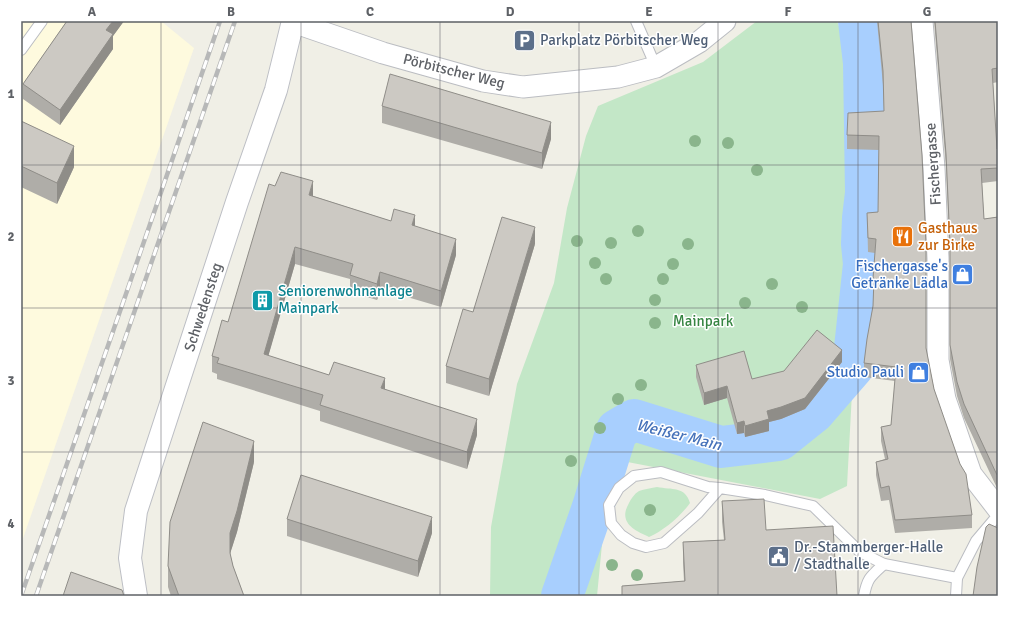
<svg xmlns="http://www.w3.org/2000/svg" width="1019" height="617" viewBox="0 0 1019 617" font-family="Signika,sans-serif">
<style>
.commercial{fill:#fefade}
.green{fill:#c3e7c7}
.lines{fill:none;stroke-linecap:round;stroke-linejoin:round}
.river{stroke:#a8cffe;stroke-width:42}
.lane-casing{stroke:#bbbdc2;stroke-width:12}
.street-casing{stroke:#bbbdc2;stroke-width:23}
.secondary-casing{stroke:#bcbec4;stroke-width:24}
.lane{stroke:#fff;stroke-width:10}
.street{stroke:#fff;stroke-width:21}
.secondary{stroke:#fff;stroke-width:22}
.rail-casing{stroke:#b7b8b8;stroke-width:4.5}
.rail{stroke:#fff;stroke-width:3;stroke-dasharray:9;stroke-linecap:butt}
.tree{fill:#8ab58c}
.wall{fill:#afada8}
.shaded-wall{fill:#8f8d88}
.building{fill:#ccc9c3;stroke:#8f8d88}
.grid{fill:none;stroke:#5e6166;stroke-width:1;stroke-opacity:0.55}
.labels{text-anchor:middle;stroke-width:3;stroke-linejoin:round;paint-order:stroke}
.service-label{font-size:15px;fill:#4e5e75;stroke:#fff;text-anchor:start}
.street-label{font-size:15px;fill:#5e6166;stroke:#fff}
.food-label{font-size:15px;fill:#c56008;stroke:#fff;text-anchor:start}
.shop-label{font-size:15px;fill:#366cbe;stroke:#fff;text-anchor:end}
.culture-label{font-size:15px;fill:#0d838f;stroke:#fff;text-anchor:start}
.park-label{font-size:15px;fill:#368542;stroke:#fff}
.water-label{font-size:16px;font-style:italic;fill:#4672ba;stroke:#fff}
.neatline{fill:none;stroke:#5e6166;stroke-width:1.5}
.grid-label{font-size:13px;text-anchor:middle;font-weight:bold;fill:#5e6166}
</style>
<rect width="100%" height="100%" fill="#f0efe6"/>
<path class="commercial" d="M21,21H161L194,48L21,544Z"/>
<g class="green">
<path d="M757,21H837L849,54L856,146L859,262L847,486L820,499L617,460L603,534L597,596H490L491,527L517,384L554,283L567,208L586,136L598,106L703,62Z"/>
<path d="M657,487C672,490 685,486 690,503C681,516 663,531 649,537C633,530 618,522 629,503C631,499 634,494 639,491C644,489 652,488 657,487Z"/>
</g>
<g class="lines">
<path class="river" d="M562,596L593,507L617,430L634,420L721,447L779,440L814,412L853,367L864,264L862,244L863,218L866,193L864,63L859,21"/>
<defs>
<g id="lane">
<path d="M636,21L656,67"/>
<path d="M21,50L42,21"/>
<path d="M720,488L698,513L664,543L646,547L633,543L621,535L611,523L609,505L619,488L634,476L661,472L708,487L720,488L765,495L813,506L860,552L884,564L957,578"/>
<path d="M864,596C867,578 871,576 884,564"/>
<path d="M956,596L957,578L976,541L998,515"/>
</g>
<g id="street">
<path d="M922,21L934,168L938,258V360L945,399L971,474L998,509"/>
<path d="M293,22L383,53L483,81L523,87L618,77L656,67L699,42L725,21"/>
</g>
<path id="secondary" d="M136,596L130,558L136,511L237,202L276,90L293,21"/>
</defs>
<use href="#lane" class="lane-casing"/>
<use href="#street" class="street-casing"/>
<use href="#secondary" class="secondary-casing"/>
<use href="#lane" class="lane"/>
<use href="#street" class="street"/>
<use href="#secondary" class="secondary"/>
<defs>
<g id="rail">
<path d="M21,596L127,291L220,21"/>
<path d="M36,596L235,21"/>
</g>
</defs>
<use href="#rail" class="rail-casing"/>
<use href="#rail" class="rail"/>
</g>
<g class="tree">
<circle cx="695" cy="141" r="6"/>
<circle cx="728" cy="143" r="6"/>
<circle cx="757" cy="170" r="6"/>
<circle cx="638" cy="231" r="6"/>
<circle cx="577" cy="241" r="6"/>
<circle cx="611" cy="243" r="6"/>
<circle cx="688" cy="244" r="6"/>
<circle cx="595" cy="263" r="6"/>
<circle cx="673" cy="264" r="6"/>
<circle cx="606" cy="279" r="6"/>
<circle cx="663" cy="279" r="6"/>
<circle cx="772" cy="284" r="6"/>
<circle cx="655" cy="300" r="6"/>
<circle cx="745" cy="303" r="6"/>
<circle cx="802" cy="307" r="6"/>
<circle cx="655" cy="323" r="6"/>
<circle cx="641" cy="385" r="6"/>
<circle cx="618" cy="399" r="6"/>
<circle cx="600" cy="428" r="6"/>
<circle cx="571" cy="461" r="6"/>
<circle cx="650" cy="510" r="6"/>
<circle cx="612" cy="565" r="6"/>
<circle cx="637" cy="575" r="6"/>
</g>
<g class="wall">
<path d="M67,21H124L113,36V49L60,125L23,99V84Z"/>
<path d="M877,21H911L926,348L934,389L972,515V528L895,533L889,500L881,501L876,475V462L885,459L881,441V427L891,425L895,381L864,377V363L873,306L874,291H873V278L875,253L868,252L867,213L878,212L879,150L847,149V135L884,111L883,85Z"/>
<path d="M934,21H998V82L993,83L997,149H998V181L982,183L984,219L998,217V489L997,488L964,418L957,396L950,359V257L946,167Z"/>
<path d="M382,106L551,139L542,169L382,123Z"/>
<path d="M21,121L74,167L57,204L21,187Z"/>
<path d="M313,196L391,221L415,226L456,255L441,307L380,289L377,300L350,292V279L295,264L268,356L329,375L385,389L477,435L467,469L320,421V411L217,379V374L212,372V356L228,322Z"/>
<path d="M535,244L489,396L446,383V366L473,312Z"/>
<path d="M842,362L805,409L781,419L769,422V431L745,437L744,433L737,434L727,398L704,405L696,377V365L752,379Z"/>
<path d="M254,462L237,532L230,553L233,566L244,596H171L168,587V566Z"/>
<path d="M722,501L766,530L837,596H622V586L684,581L683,563V542L724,540L722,522Z"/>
<path d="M287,519L432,533L418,577L287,536Z"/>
</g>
<g class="shaded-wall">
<path d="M113,21H124L113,36V49L60,125V110L106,30Z"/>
<path d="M551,122V139L542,169V153Z"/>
<path d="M74,146V167L57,204V183Z"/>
<path d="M313,181V198L309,195Z"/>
<path d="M415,215V232L412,225Z"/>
<path d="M535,227V244L489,396V379Z"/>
<path d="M456,239V255L441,307V291Z"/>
<path d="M295,247V264L264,371V354Z"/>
<path d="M380,272V289L377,300V284Z"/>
<path d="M842,350V362L805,409L781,419L769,422V431L745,437V426L767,411Z"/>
<path d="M385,378V395L381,388Z"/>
<path d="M727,386V398L704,405V393Z"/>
<path d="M477,419V435L467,469V452Z"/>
<path d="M744,421V433L737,434V423Z"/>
<path d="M254,441V462L237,532L230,554V533Z"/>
<path d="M432,517V533L418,577V561Z"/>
</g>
<g class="building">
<path d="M67,21H113L106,30L113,34L60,110L23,84Z"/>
<path d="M878,21H911L922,155L926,245V348L934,389L960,464L966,474L972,515L895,520L889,486L881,488L876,462L888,459L881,427L891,425L896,367L864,363L867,339L873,306L874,278H873L876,239L868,238L867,213L878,212L879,136L847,135L848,113L884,111L883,71Z"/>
<path d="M935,21H998V68L992,69L997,149H998V168L981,169L984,219L998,217V475H997L964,404L957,382L950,345V244L946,154Z"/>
<path d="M390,74L551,122L542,153L382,106Z"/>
<path d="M21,121L74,146L57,183L21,166Z"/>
<path d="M281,172L313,181L309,195L391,221L394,209L415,215L412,225L456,239L441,291L380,272L377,284L350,275L353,264L295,247L264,354L329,375L334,362L385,378L381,388L477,419L467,452L320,405L323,395L217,363L219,358L212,356L222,320L228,322L269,184L275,186Z"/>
<path d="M502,217L535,227L489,379L446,366L463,309L473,312Z"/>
<path d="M817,330L842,350L805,398L781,407L767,411L769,419L745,426L744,421L737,423L727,386L704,393L696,365L744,351L752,379L784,371Z"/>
<path d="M203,422L254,441L237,511L230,533V553L233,566L244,596H179L168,566L170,522Z"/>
<path d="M301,475L432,517L418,561L287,519Z"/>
<path d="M764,499L766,530L833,526L837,596H622V586L685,581L683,542L725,540L722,501Z"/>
<path d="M989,524L998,528V596H973L977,567L986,527Z"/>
<path d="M71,572L122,590L124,596H63Z"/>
</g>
<path class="grid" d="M161,21V596M301,21V596M440,21V596M579,21V596M718,21V596M858,21V596M21,165H998M21,308H998M21,452H998"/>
<defs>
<symbol id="parking-square" viewBox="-11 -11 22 22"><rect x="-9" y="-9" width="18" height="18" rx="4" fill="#5c6f8a" stroke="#fff"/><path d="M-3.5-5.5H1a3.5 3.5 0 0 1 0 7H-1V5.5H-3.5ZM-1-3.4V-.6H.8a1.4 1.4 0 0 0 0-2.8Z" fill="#fff"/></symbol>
<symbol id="restaurant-square" viewBox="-11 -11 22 22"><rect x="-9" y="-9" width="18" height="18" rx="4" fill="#e8710a" stroke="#fff"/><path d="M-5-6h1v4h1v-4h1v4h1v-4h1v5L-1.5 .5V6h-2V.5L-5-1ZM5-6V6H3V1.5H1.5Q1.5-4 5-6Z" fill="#fff"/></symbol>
<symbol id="shop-square" viewBox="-11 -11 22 22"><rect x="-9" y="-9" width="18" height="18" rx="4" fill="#3f7fe0" stroke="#fff"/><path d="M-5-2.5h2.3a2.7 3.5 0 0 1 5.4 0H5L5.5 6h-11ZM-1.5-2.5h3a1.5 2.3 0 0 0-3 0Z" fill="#fff"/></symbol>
<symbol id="building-square" viewBox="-11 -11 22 22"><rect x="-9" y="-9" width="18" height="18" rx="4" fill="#0f9aa8" stroke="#fff"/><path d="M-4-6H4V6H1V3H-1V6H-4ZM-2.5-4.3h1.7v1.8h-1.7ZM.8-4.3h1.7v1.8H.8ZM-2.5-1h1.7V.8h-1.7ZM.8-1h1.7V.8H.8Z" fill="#fff"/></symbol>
<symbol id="civic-square" viewBox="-11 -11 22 22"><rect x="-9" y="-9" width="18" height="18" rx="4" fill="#5c6f8a" stroke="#fff"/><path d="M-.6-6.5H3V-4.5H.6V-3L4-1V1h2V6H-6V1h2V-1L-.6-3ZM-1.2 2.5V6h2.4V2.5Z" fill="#fff"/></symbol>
</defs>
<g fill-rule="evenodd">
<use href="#parking-square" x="512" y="28" width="25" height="25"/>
<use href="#restaurant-square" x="890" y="224" width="25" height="25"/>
<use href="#shop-square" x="950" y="262" width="25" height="25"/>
<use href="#building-square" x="250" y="288" width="25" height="25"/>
<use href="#shop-square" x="906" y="360" width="25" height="25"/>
<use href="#civic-square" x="766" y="544" width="25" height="25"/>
</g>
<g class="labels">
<g class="service-label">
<text x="540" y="45">Parkplatz Pörbitscher Weg</text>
<text x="794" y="552">Dr.-Stammberger-Halle<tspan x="794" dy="17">/ Stadthalle</tspan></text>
</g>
<g class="street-label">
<text transform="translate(454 71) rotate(14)" y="5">Pörbitscher Weg</text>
<text transform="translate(933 164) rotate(-94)" y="5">Fischergasse</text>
<text transform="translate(203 307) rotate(-72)" y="5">Schwedensteg</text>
</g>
<g class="food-label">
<text x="918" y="233">Gasthaus<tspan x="918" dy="17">zur Birke</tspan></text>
</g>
<g class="shop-label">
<text x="948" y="271">Fischergasse's<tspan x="948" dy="17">Getränke Lädla</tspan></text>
<text x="904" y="377">Studio Pauli</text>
</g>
<g class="culture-label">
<text x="278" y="296">Seniorenwohnanlage<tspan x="278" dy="17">Mainpark</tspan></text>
</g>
<g class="park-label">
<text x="703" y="326">Mainpark</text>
</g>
<g class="water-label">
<text transform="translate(679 434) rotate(14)" y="6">Weißer Main</text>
</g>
</g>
<rect width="1019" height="617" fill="none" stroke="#ffffff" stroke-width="44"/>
<rect x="22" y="22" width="975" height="573" class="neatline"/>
<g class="grid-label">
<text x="92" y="16">A</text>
<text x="231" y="16">B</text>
<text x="370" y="16">C</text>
<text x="510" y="16">D</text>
<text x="649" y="16">E</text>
<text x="788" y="16">F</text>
<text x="927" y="16">G</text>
<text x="11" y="98">1</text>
<text x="11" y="241">2</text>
<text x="11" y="385">3</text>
<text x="11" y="528">4</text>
</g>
</svg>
